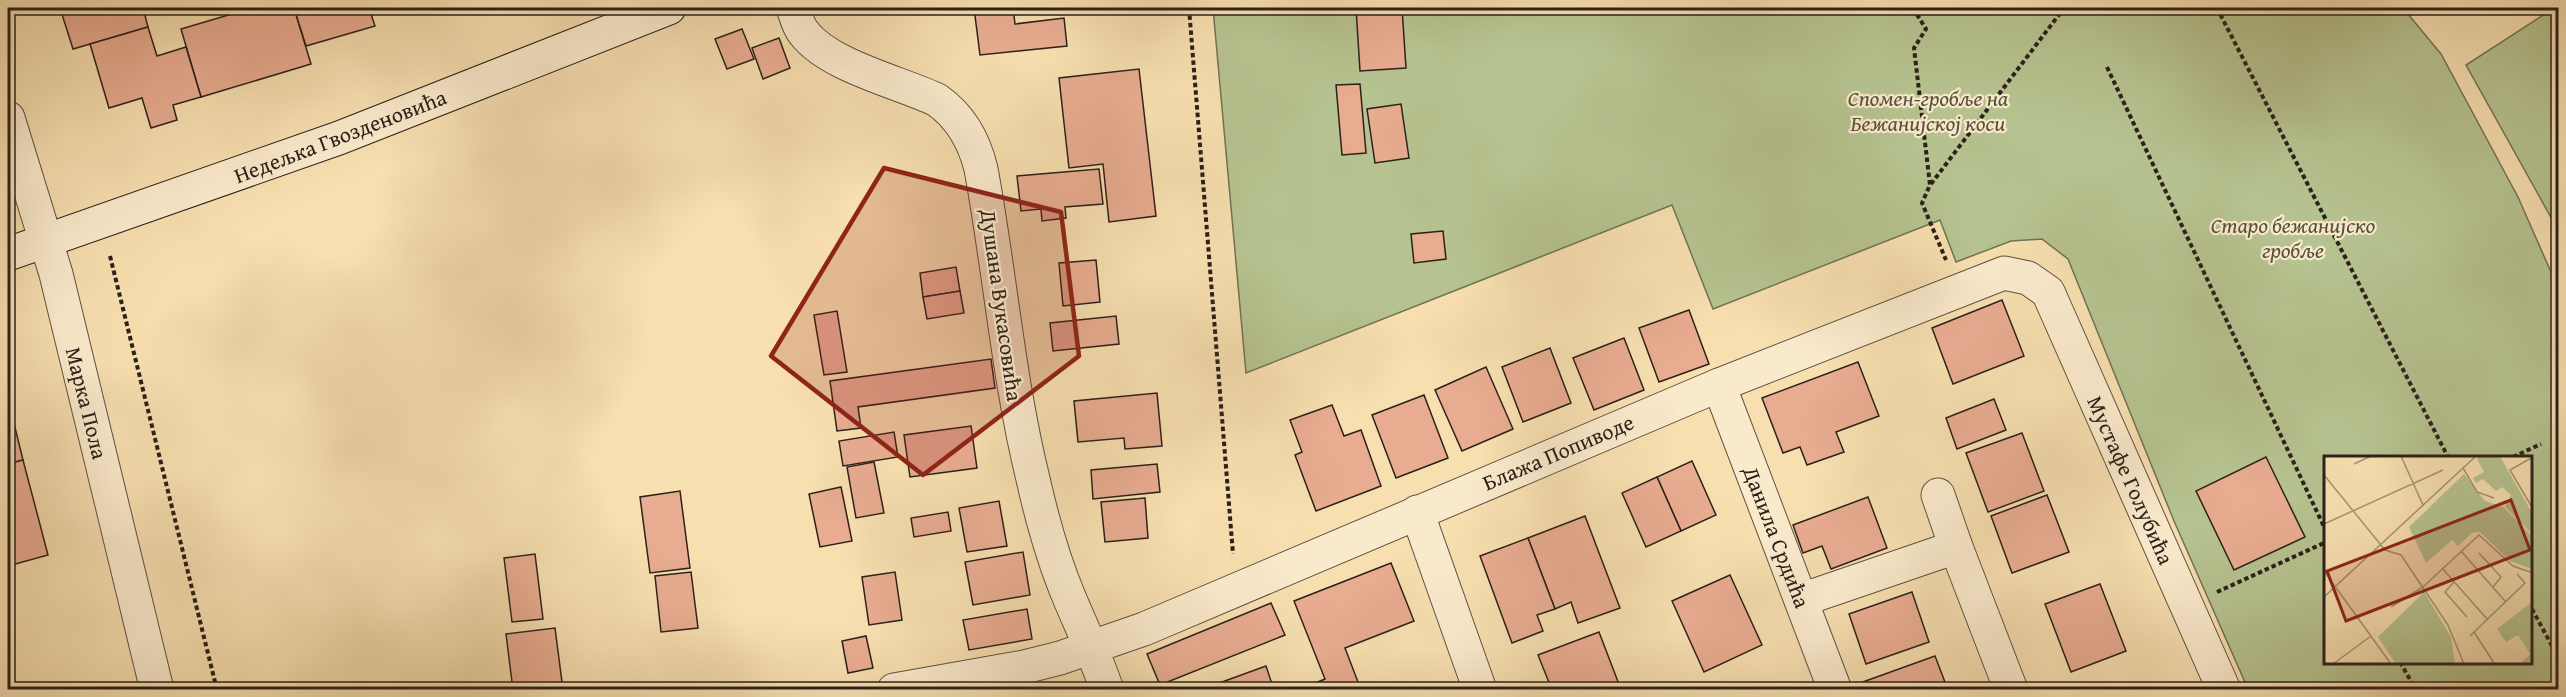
<svg xmlns="http://www.w3.org/2000/svg" width="2566" height="697" viewBox="0 0 2566 697" font-family="'Gentium Book Plus',serif">
<style>
.green{fill:#b6c390;stroke:#717255;stroke-width:1.5;fill-rule:evenodd}
.building{fill:#e8ac91;stroke:#2c201a;stroke-width:1.5}
.lines{fill:none;stroke-linecap:round;stroke-linejoin:round}
.minor-casing{stroke:#5f5040;stroke-width:35}
.secondary-casing{stroke:#2c201a;stroke-width:35}
.path{stroke:#2c201a;stroke-width:4;stroke-dasharray:4.5 3;stroke-linecap:butt}
.minor{stroke:#faeacc;stroke-width:33}
.secondary{stroke:#faeacc;stroke-width:33}
.marked{fill:#8f2418;fill-opacity:0.2;stroke:#8f2418;stroke-width:4.5;stroke-linejoin:round}
.labels{text-anchor:middle;stroke-width:4.5;stroke-linejoin:round;paint-order:stroke}
.park-label{font-size:22px;font-style:italic;fill:#55513d;stroke:#faeacc}
.street-label{font-size:22px;fill:#2c201a;stroke:#faeacc}
.inset-road{fill:none;stroke:#a69374;stroke-width:1.5}
.view{fill:#8f2418;fill-opacity:0.15;stroke:#8f2418;stroke-width:3}
.inset-edge{fill:none;stroke:#2c201a;stroke-width:3}
</style>
<rect width="100%" height="100%" fill="#f7dfb0"/>
<filter id="stains"><feTurbulence type="fractalNoise" baseFrequency=".00333" numOctaves="4"/><feColorMatrix values="0 0 0 0 .2 0 0 0 0 .09 0 0 0 0 .02 0 0 0 .5 -.17"/></filter>
<radialGradient id="worn" r=".72"><stop offset=".6" stop-color="#630" stop-opacity="0"/><stop offset="1" stop-color="#630" stop-opacity=".3"/></radialGradient>
<g class="green">
<path d="M1213,8H2403L2441,54L2518,197L2558,288V689H2248L2174,521L2068,259L2042,239L2011,241L1956,262L1940,220L1713,309L1672,205L1246,373ZM2326,457H2532V662H2326Z"/>
<path d="M2550,8H2558V230L2466,65L2545,14Z"/>
</g>
<g class="building">
<path d="M60,8H143L148,27L73,49Z"/>
<path d="M252,8H294L311,64L201,97L181,29Z"/>
<path d="M294,8H369L375,26L306,46Z"/>
<path d="M974,8H1013L1015,24L1064,18L1067,46L980,55Z"/>
<path d="M1356,8H1402L1406,68L1360,71Z"/>
<path d="M148,27L157,56L186,47L201,97L173,105L177,120L151,128L142,98L109,108L90,44Z"/>
<path d="M742,29L754,59L727,69L715,39Z"/>
<path d="M779,38L790,68L763,79L752,48Z"/>
<path d="M1139,69L1156,216L1109,222L1103,164L1069,168L1059,78Z"/>
<path d="M1360,84L1366,153L1342,155L1336,85Z"/>
<path d="M1401,104L1409,158L1375,163L1367,109Z"/>
<path d="M1099,169L1103,204L1065,207L1066,218L1042,221L1041,209L1021,211L1017,176Z"/>
<path d="M1443,231L1446,259L1414,263L1411,234Z"/>
<path d="M1096,260L1100,302L1063,306L1059,263Z"/>
<path d="M956,267L960,291L923,297L920,273Z"/>
<path d="M960,291L964,313L927,319L923,297Z"/>
<path d="M2002,300L2024,356L1953,384L1932,328Z"/>
<path d="M1689,310L1709,364L1659,382L1639,328Z"/>
<path d="M837,311L847,372L824,375L814,315Z"/>
<path d="M1116,316L1119,344L1053,351L1050,323Z"/>
<path d="M1624,338L1644,390L1594,410L1573,358Z"/>
<path d="M1550,348L1571,403L1523,422L1502,367Z"/>
<path d="M991,359L995,388L858,407L861,428L837,431L830,381Z"/>
<path d="M1858,362L1879,416L1836,432L1844,452L1807,465L1800,447L1783,453L1762,398Z"/>
<path d="M1486,367L1513,429L1462,451L1435,390Z"/>
<path d="M1157,393L1162,446L1125,449L1124,438L1078,442L1074,401Z"/>
<path d="M1424,395L1448,458L1396,478L1372,415Z"/>
<path d="M8,399L23,460L8,464Z"/>
<path d="M1994,399L2006,430L1957,449L1946,418Z"/>
<path d="M1332,405L1344,436L1361,430L1381,486L1316,511L1295,455L1302,452L1290,420Z"/>
<path d="M971,426L977,468L910,477L904,435Z"/>
<path d="M894,432L898,457L843,466L839,441Z"/>
<path d="M2022,433L2044,491L1988,512L1966,453Z"/>
<path d="M2266,457L2305,537L2234,570L2196,491Z"/>
<path d="M23,460L48,555L8,566V464Z"/>
<path d="M1692,461L1716,515L1681,531L1657,477Z"/>
<path d="M874,462L884,513L856,518L847,467Z"/>
<path d="M1157,464L1160,492L1093,499L1091,470Z"/>
<path d="M1657,477L1681,531L1646,547L1622,493Z"/>
<path d="M841,487L852,541L820,547L809,494Z"/>
<path d="M680,491L690,568L650,573L640,497Z"/>
<path d="M2047,495L2069,552L2012,573L1991,516Z"/>
<path d="M1868,497L1887,548L1831,569L1822,546L1803,553L1793,525Z"/>
<path d="M1145,498L1148,538L1105,542L1101,502Z"/>
<path d="M999,501L1007,546L967,552L959,508Z"/>
<path d="M948,512L951,531L914,537L911,518Z"/>
<path d="M1585,516L1620,608L1578,623L1571,602L1555,609L1528,538Z"/>
<path d="M1528,538L1555,609L1537,615L1543,631L1512,643L1480,556Z"/>
<path d="M1023,552L1030,595L973,605L965,562Z"/>
<path d="M535,554L543,619L512,622L504,558Z"/>
<path d="M1391,563L1414,621L1345,648L1361,690H1309L1308,686L1325,679L1294,601Z"/>
<path d="M691,572L698,628L661,632L655,576Z"/>
<path d="M895,572L902,620L869,625L862,577Z"/>
<path d="M1730,575L1762,645L1704,672L1672,601Z"/>
<path d="M2100,584L2126,651L2071,672L2045,604Z"/>
<path d="M1912,592L1929,642L1866,664L1849,614Z"/>
<path d="M1271,603L1285,635L1160,685L1147,654Z"/>
<path d="M1027,609L1032,639L969,650L963,620Z"/>
<path d="M555,628L563,690H513L506,634Z"/>
<path d="M1599,632L1620,687L1615,690H1552L1538,655Z"/>
<path d="M866,636L873,668L848,673L842,641Z"/>
<path d="M1935,656L1948,690H1863L1860,683Z"/>
<path d="M1266,666L1274,690H1200Z"/>
</g>
<g class="lines">
<defs>
<g id="minor">
<path d="M793,8C796,16 798,26 804,33C829,66 899,82 937,100C961,117 974,140 981,169C1000,272 1008,377 1033,479C1042,519 1053,559 1069,597C1082,628 1096,657 1107,690"/>
<path d="M8,118L56,274L157,690"/>
<path d="M1719,385L1835,690"/>
<path d="M1938,495L1956,547L2011,690"/>
<path d="M1417,512L1480,690"/>
<path d="M1801,600L1956,547"/>
<path d="M894,690L1024,667L1060,658L1144,629L1719,385L2004,273L2028,278L2048,292L2224,690"/>
</g>
<path id="secondary" d="M8,254L339,138L669,8"/>
</defs>
<use href="#minor" class="minor-casing"/>
<use href="#secondary" class="secondary-casing"/>
<g class="path">
<path d="M1189,8L1233,554"/>
<path d="M1913,8L1926,29L1914,48L1930,185L1922,203L1946,260"/>
<path d="M2217,8L2448,457"/>
<path d="M2107,67L2326,531"/>
<path d="M1931,184L2064,8"/>
<path d="M110,256L217,690"/>
<path d="M2513,457L2541,444"/>
<path d="M2217,592L2326,542"/>
<path d="M2532,609L2558,657"/>
<path d="M2400,662L2416,690"/>
</g>
<use href="#minor" class="minor"/>
<use href="#secondary" class="secondary"/>
</g>
<path class="marked" d="M884,168L1061,212L1079,356L923,475L771,356Z"/>
<g class="labels">
<g class="park-label">
<text x="1928" y="106">Спомен-гробље на<tspan x="1928" dy="25">Бежанијској коси</tspan></text>
<text x="2293" y="233">Старо бежанијско<tspan x="2293" dy="25">гробље</tspan></text>
</g>
<g class="street-label">
<text transform="translate(340 136) rotate(-21)" y="8">Недељка Гвозденовића</text>
<text transform="translate(1002 305) rotate(82)" y="8">Душана Вукасовића</text>
<text transform="translate(87 403) rotate(76)" y="8">Марка Пола</text>
<text transform="translate(1558 452) rotate(-23)" y="8">Блажа Попиводе</text>
<text transform="translate(2131 480) rotate(66)" y="8">Мустафе Голубића</text>
<text transform="translate(1777 537) rotate(69)" y="8">Данила Срдића</text>
</g>
</g>
<g transform="translate(2324 456)">
<rect width="208" height="208" fill="#f7dfb0"/>
<path d="M156,0H176L208,57V78L181,51L187,39L178,31L172,35L159,23L152,27L149,22L160,16L153,3ZM140,18L161,45L179,51L208,80V113L186,105L156,76L148,77L134,90L128,84L102,107L85,71ZM100,136L127,181L131,208H72L54,181ZM208,146V208H196L206,198L194,179L182,186L173,173Z" fill="#b6c390"/>
<path class="inset-road" d="M77,0L99,49M209,1L186,14L209,53M30,8L47,0M139,12L153,36L170,42M0,19L61,94L77,99L124,169L140,208M0,68L119,14M137,95L181,145M155,97L177,121L169,131M118,112L163,163M0,115L67,208M130,126L121,136L143,161M0,141L152,0M67,151L99,131L155,79L189,110L209,117M150,176L170,207M146,180L201,127L193,118M9,208L47,180"/>
<path class="view" d="M187,44L206,94L22,165L3,115Z"/>
<rect width="208" height="208" class="inset-edge"/>
</g>
<rect width="2566" height="697" fill="none" stroke="#f7dfb0" stroke-width="30"/>
<rect x="9" y="9" width="2548" height="679" fill="none" stroke="#2c201a" stroke-width="3"/>
<rect x="15" y="15" width="2536" height="667" fill="none" stroke="#2c201a" stroke-width="1.5"/>
<rect width="100%" height="100%" filter="url(#stains)"/>
<rect width="100%" height="100%" fill="url(#worn)"/>
</svg>
